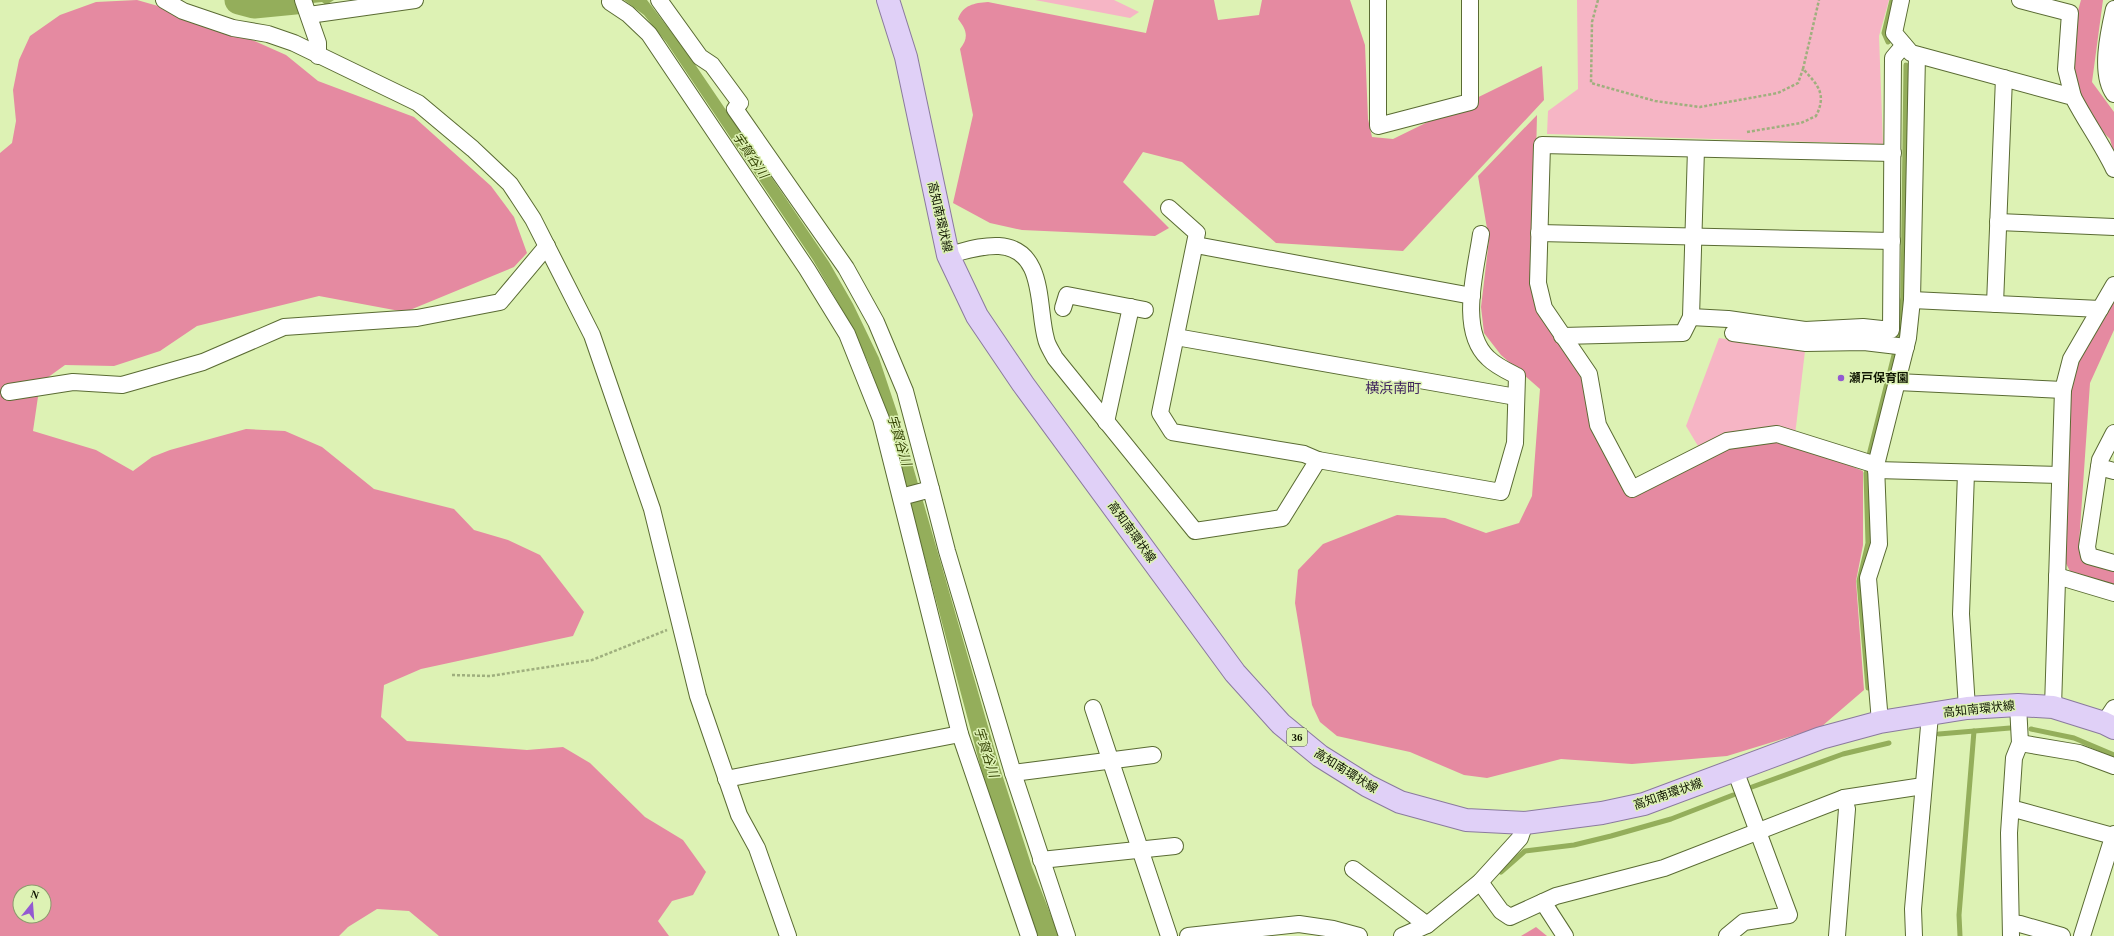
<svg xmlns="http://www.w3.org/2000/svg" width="2114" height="936" viewBox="0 0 2114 936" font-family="'Times New Roman','Noto Sans JP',serif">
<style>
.green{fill:#f6b5c5}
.forest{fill:#e58aa1;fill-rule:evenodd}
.water{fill:#94ae5b}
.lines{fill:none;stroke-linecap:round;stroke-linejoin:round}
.stream{stroke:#94ae5b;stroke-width:5}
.river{stroke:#94ae5b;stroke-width:29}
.street-casing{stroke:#5a6b33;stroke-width:18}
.primary-casing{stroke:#8a7a9e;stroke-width:24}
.path{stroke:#9faf7e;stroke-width:2.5;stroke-dasharray:3 2;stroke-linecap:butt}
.street{stroke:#fff;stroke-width:16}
.primary{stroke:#e0d0f7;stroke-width:22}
.poi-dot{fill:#935ad1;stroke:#ddf2b4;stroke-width:1.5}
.labels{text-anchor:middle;stroke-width:3;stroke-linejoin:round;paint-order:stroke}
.shield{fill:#ddf2b4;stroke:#4e5837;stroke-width:1}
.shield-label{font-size:11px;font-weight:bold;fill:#101602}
.street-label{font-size:12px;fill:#101602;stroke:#ddf2b4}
.poi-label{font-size:12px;font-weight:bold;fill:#101602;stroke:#ddf2b4;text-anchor:start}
.water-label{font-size:13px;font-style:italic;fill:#354404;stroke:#ddf2b4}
.quarter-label{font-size:14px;fill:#41265f;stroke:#ddf2b4}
</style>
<rect width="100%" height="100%" fill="#ddf2b4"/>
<g class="green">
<path d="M1035,0H1114L1139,12L1130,18Z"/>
<path d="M1577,0H1889L1879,36L1883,144L1547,134L1548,111L1578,89Z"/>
<path d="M1719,338L1805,351L1795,435L1701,451L1686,426Z"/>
</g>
<g class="forest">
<path d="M137,0L207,20L286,55L318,81L414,117L491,186L514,217L527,253L514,267L405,312L319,296L197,326L160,351L114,366L65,365L40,383L33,431L96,450L133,471L152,457L170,450L246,429L285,431L322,447L374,489L454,509L474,530L508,540L540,555L584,612L573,636L421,669L384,685L381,717L407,741L527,750L563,747L590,763L645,817L683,840L706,872L693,895L672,901L658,921L669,936H439L409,911L377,909L348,927L339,936H0V153L12,143L16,121L13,90L19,60L30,36L60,15L96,2ZM20,892H44V916H20Z"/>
<path d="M1154,0H1214L1218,20L1259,15L1262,0H1350L1365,45L1368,119L1372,137L1393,139L1542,66L1544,100L1403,251L1276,243L1182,162L1143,152L1123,182L1169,228L1155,236L1022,230L990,223L953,203L973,115L960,49C969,38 967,30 958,19C963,5 974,3 988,2L1146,33Z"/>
<path d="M2081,0H2103L2092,82L2114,112V154L2110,139L2068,98L2072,32Z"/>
<path d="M1537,115L1533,282L1586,376L1631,495L1728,443L1777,436L1863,471V545L1856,581L1864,690L1821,727L1727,756L1632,764L1561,759L1487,778L1464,775L1410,752L1337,736L1320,722L1312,705L1295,603L1298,570L1323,544L1397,515L1445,518L1486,533L1519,523L1532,496L1540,389L1501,355L1484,333L1481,307L1489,240L1478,176Z"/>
<path d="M2114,282V330L2090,383L2079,544L2106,563L2114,566V590L2074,579L2057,546L2055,435L2077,362Z"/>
<path d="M1536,927L1547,936H1521Z"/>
</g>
<g class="water">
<path d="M258,0H334L326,5L322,2L255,9Z"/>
<path d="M624,0H647L688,54L829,262L853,304L879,358L899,418L1000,768L1032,867L1059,936H1038L1015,874L983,776L887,417L868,362L844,313L813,260L666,42L644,15Z"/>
</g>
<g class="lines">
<g class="stream">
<path d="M1888,42L1884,33L1892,0"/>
<path d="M1897,339L1903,297L1906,65"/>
<path d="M1869,455L1894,355"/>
<path d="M1866,473L1868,543L1859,581L1868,688"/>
<path d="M2031,729L2074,738L2114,755"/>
<path d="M1939,734L2010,728"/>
<path d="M1752,787L1843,754L1889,743"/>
<path d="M1501,872L1525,851L1574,845L1611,836L1671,819L1733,795"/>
<path d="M1960,936L1959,915L1974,731"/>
</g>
<path class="river" d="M239,0L254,4L295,0"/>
<defs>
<g id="street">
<path d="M164,0L183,11L233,28L268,34L294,43L418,103L473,149L510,184L533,219L592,335L652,509L698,696L739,815L757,848L788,936"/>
<path d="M303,0L318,43V56"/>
<path d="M659,0L700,57L712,65L740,103L735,109L846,268L876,322L905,391L931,489"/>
<path d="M1378,0V126L1470,102V0"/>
<path d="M1901,0L1894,33L1911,53L2073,97C2086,122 2102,144 2114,169"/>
<path d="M2020,0L2070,13L2066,69L2073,97"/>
<path d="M610,2L628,14L649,34L807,269L847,334L881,419L960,734L1029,936"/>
<path d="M2114,9C2109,31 2099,74 2114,94"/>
<path d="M309,15L415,0"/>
<path d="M1696,149L1691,317L1728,319L1805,330L1863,327L1891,330L1893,58L1904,45"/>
<path d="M1169,208L1197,233L1160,413L1172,432L1304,454L1318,460L1501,492L1515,443L1517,376C1507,371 1496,366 1488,358C1458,330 1476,270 1481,234"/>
<path d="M1998,222L2114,227"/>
<path d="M1539,233L1892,241"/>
<path d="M1196,245L1472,296"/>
<path d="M948,255C965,251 982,245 999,246C1046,249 1037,308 1046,339C1047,345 1052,352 1055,358L1195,531L1282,518L1318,460"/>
<path d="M1912,300L2100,309"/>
<path d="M1995,304L2004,78"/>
<path d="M1063,308L1067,295L1145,310"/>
<path d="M1733,333L1806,343L1864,342L1906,347"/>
<path d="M1562,336L1683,333L1691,317"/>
<path d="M1176,337L1516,397"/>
<path d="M1897,382L2063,390"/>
<path d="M9,392L73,382L122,385L203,362L284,327L417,318L500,302L547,246"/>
<path d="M1106,422L1131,307"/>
<path d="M2114,433L2100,460L2087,547L2089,556L2114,563"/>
<path d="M1876,465L1777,434L1727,441L1632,489L1598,425L1589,374L1544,308L1538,283L1542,145L1893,153"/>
<path d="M2099,467L2114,471"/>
<path d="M1876,470L2060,475"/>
<path d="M1966,473L1961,614L1967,708"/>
<path d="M901,497L931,489L947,551L1013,773L1067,936"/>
<path d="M2057,576L2114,593"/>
<path d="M2053,707L2063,390L2071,359L2114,285"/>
<path d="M1093,708L1169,936"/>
<path d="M1880,722L1868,578L1879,544L1876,465L1908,338L1912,300L1917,55"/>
<path d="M2104,723L2114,708"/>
<path d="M2020,743L2079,753L2114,766"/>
<path d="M1013,773L1153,755"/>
<path d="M726,779L960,734"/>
<path d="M2011,811L2018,810L2113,836"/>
<path d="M1041,860L1175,846"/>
<path d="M1353,869L1427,925"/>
<path d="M1480,882L1501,911L1510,917L1556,896L1664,868L1844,798L1923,786"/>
<path d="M1543,902L1565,936"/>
<path d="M2011,923L2020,924L2062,936"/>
<path d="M1188,936L1299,924L1333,929L1359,936"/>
<path d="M1402,936L1427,925L1480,882L1520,838L1525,823"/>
<path d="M1727,936L1744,922L1789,915L1735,770"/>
<path d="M1837,936L1847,809L1844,798"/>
<path d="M1914,936L1913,909L1930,715"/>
<path d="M2011,936L2009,833L2014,758L2020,743L2018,705"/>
<path d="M2082,936L2114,834"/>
</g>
<path id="primary" d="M888,0L906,57L948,255L977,316L1023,384L1235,673L1281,724L1320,756L1368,786L1400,802L1466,820L1525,823L1602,813L1644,804L1821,738L1880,722L1967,708L2018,705L2053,707L2104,723L2114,728"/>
</defs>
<use href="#street" class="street-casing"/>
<use href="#primary" class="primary-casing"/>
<g class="path">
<path d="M1598,0L1592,22L1591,83L1655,101L1700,107L1778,93L1798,83L1803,69"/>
<path d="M1747,132L1801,123L1816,116C1827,94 1818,85 1803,69L1819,0"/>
<path d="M452,675L490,676L592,660L667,630"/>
</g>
<use href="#street" class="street"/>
<use href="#primary" class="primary"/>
</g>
<circle class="poi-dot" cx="1841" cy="378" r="4"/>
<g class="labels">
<rect class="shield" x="1287" y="728" width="20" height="18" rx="3"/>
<g class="shield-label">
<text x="1297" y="741">36</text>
</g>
<g class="street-label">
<text transform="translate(940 217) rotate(77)" y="4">高知南環状線</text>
<text transform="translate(1132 532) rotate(54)" y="4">高知南環状線</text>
<text transform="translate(1979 709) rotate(-6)" y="4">高知南環状線</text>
<text transform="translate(1346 771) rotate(32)" y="4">高知南環状線</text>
<text transform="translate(1668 794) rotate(-19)" y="4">高知南環状線</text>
</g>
<g class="poi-label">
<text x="1849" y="382">瀬戸保育園</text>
</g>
<g class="water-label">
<text transform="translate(751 155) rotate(56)" y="5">宇賀谷川</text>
<text transform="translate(900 440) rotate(73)" y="5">宇賀谷川</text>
<text transform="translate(987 752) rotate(72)" y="5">宇賀谷川</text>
</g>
<g class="quarter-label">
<text x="1393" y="393">横浜南町</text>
</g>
</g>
<g transform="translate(32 904) rotate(17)"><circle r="19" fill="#ddf2b4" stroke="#8b9a6d"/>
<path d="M0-3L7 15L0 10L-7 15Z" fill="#935ad1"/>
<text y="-6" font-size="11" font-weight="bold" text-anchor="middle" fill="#101602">N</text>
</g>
</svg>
